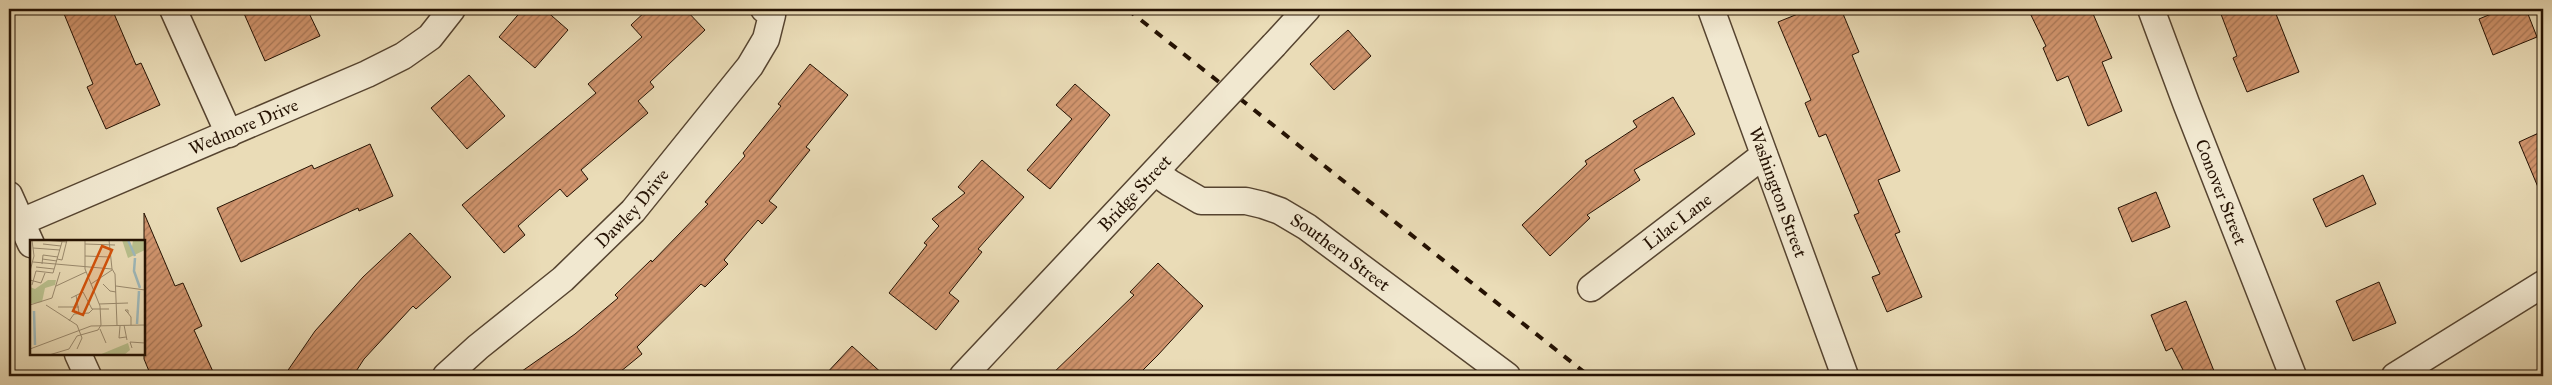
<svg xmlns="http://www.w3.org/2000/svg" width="2552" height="385" viewBox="0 0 2552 385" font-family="'IM FELL Great Primer',serif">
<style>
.building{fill:url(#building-hatch);stroke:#251203}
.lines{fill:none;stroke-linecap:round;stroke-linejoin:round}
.minor-casing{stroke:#564430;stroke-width:29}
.minor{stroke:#f1e8d0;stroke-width:26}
.rail{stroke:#251203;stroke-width:4;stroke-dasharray:9 9;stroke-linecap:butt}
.minor-bridge-casing{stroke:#564430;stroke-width:29;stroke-linecap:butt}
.minor-bridge{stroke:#f1e8d0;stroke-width:26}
.labels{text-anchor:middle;stroke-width:4.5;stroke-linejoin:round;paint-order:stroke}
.street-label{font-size:18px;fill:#251203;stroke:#f1e8d0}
.inset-river{fill:none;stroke:#9eb8ba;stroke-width:2.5}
.inset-road{fill:none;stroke:#9b8b6f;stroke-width:1}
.view{fill:#d4520b;fill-opacity:0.15;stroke:#d4520b;stroke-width:2.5}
.inset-edge{fill:none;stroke:#251203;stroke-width:2.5}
</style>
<defs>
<pattern id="building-hatch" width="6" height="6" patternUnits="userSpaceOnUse" patternTransform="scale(1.25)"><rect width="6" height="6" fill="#d1956e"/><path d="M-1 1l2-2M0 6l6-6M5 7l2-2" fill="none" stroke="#a97858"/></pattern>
</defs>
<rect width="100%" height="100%" fill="#eadcb7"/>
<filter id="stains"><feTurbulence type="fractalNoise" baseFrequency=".004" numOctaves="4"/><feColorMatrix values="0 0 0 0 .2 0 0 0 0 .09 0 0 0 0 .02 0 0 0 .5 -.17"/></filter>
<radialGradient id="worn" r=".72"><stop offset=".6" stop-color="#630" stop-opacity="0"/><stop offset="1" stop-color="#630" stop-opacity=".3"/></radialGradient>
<g class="building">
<path d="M62,9H112L136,65L141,63L160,105L106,129L87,87L93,84Z"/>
<path d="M242,9H307L320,36L265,61Z"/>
<path d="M523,9H544L568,30L535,68L499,37Z"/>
<path d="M648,9H685L705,30L650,82L654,87L638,101L648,113L581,170L588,179L567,197L560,189L518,226L525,235L504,253L462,205L596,93L588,84L642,37L631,25Z"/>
<path d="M1810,9H1841L1859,52L1852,55L1900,171L1878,180L1900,232L1895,234L1922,297L1887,312L1872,277L1880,274L1854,215L1859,213L1826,134L1819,137L1805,103L1811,100L1778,22Z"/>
<path d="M2028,9H2091L2112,58L2102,62L2122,111L2088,126L2068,76L2057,81L2043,48L2046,46Z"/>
<path d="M2219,9H2274L2299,72L2247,92L2233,58L2237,56Z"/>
<path d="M2503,9H2526L2537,37L2493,55L2479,19Z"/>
<path d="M1348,30L1371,56L1334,90L1310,64Z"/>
<path d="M810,64L848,95L806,147L810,150L769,201L777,207L762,224L758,220L724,260L728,264L705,287L701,284L637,347L642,354L615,376H515L575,334L618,298L615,295L651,260L652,262L708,204L705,202L745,156L743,153L781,106L778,104Z"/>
<path d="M469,75L505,116L467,149L431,108Z"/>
<path d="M1075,84L1110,115L1050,189L1027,170L1072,119L1056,105Z"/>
<path d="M1673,97L1695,134L1634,170L1640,180L1587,215L1590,218L1550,256L1522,225L1587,164L1585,161L1637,127L1633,121Z"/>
<path d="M2543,131V199L2519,142Z"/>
<path d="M370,144L393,196L359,211L358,208L241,262L217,208L312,165L314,169Z"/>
<path d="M982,160L1024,197L978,249L982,252L949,293L959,301L936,330L889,293L927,245L924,243L939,226L932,219L965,193L958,187Z"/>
<path d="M2363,175L2376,204L2326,227L2313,199Z"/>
<path d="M2156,192L2170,227L2132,242L2118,208Z"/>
<path d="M144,213L175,286L183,283L202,326L194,330L215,376H151L144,359Z"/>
<path d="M410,233L451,277L416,309L413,306L364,359L353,376H284L315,331L363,277Z"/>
<path d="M1158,263L1203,306L1158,355L1137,376H1050L1134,295L1130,292Z"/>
<path d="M2379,282L2396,323L2353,341L2336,301Z"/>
<path d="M2186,301L2216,376H2186L2172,348L2166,351L2151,315Z"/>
<path d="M852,346L885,376H824Z"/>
</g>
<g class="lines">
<defs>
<g id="minor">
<path d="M173,9L229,134"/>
<path id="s1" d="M1711,9L1845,376"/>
<path id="s2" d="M2151,9L2186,103L2293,376"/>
<path d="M1274,45L1307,9"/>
<path id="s3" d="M1155,172L1170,183L1201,201H1246L1263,205L1280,211L1307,227L1507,376"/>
<path d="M9,195L31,244"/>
<path id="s4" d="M21,222L367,74L403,56L430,37L452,9"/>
<path id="s5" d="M1591,288L1764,155"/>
<path d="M78,354L88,376"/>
<path id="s6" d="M446,376L478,347L563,279L633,211L750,66L766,39L772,15L764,9"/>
<path id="s7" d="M963,376L1178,147"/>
<path d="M2395,376L2543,284"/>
</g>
</defs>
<use href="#minor" class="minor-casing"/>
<use href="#minor" class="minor"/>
<path class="rail" d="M1127,9L1589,376"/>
<defs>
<path id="minor-bridge" d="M1178,147L1274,45"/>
</defs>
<use href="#minor-bridge" class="minor-bridge-casing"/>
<use href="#minor-bridge" class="minor-bridge"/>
</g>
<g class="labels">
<g class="street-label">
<text dy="6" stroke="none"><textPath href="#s4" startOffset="242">Wedmore Drive</textPath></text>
<text dy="6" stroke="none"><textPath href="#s7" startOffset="251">Bridge Street</textPath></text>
<text dy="6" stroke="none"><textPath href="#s1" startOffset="195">Washington Street</textPath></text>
<text dy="6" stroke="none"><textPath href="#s2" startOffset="196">Conover Street</textPath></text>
<text dy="6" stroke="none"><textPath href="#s6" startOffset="251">Dawley Drive</textPath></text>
<text dy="6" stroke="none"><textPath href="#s5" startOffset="109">Lilac Lane</textPath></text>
<text dy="6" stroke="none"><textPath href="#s3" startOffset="208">Southern Street</textPath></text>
</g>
</g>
<g transform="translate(30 240)">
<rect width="115" height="115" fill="#eadcb7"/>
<path d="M18,40H26L25,45L15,48L12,62L0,64V47L5,49Z" fill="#b9c08d"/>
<path d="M92,0H98L102,7L103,0H115V10L98,18ZM98,103L100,110L94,115H69Z" fill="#b9c08d"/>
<path class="inset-river" d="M98,0L105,16M105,18L104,31L110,48M4,71L5,105M107,84L109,51"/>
<path class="inset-road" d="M13,0L37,2M55,0V29L70,66L71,85M79,0L82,29L85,34L87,85M13,4L31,6M55,4L85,5M3,8L30,10M55,16L80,17M12,19L27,21M27,19L32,20L37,0M3,22L82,29M12,24L13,15L28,17M6,27L24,29M0,31L4,16L2,0M0,40L11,43L15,33M61,44L82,30M73,44L80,51L86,52M2,45L6,31L23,33L32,2M26,46L56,32M86,46L115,50M46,55L49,73M41,58L53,52L62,69H79M69,64L98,63M0,65L22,58L30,32M16,65L47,85L52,98L47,109M28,67H49M98,73V70H95L98,73L101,77V85M39,81L44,74L59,73L63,69M94,85L97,100M90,86L89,98L96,97M70,89L76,103M102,108L100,102L115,103M0,109L61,86L115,85M19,115L39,109L47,96L68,90L71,85"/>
<path class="view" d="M72,6L82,10L53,75L43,71Z"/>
<rect width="115" height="115" class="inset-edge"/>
</g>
<rect width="2552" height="385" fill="none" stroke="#eadcb7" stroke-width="30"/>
<rect x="10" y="10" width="2532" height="365" fill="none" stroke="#251203" stroke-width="2.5"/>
<rect x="15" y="15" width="2522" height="355" fill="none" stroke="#251203"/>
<rect width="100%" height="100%" filter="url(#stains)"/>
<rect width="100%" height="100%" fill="url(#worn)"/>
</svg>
